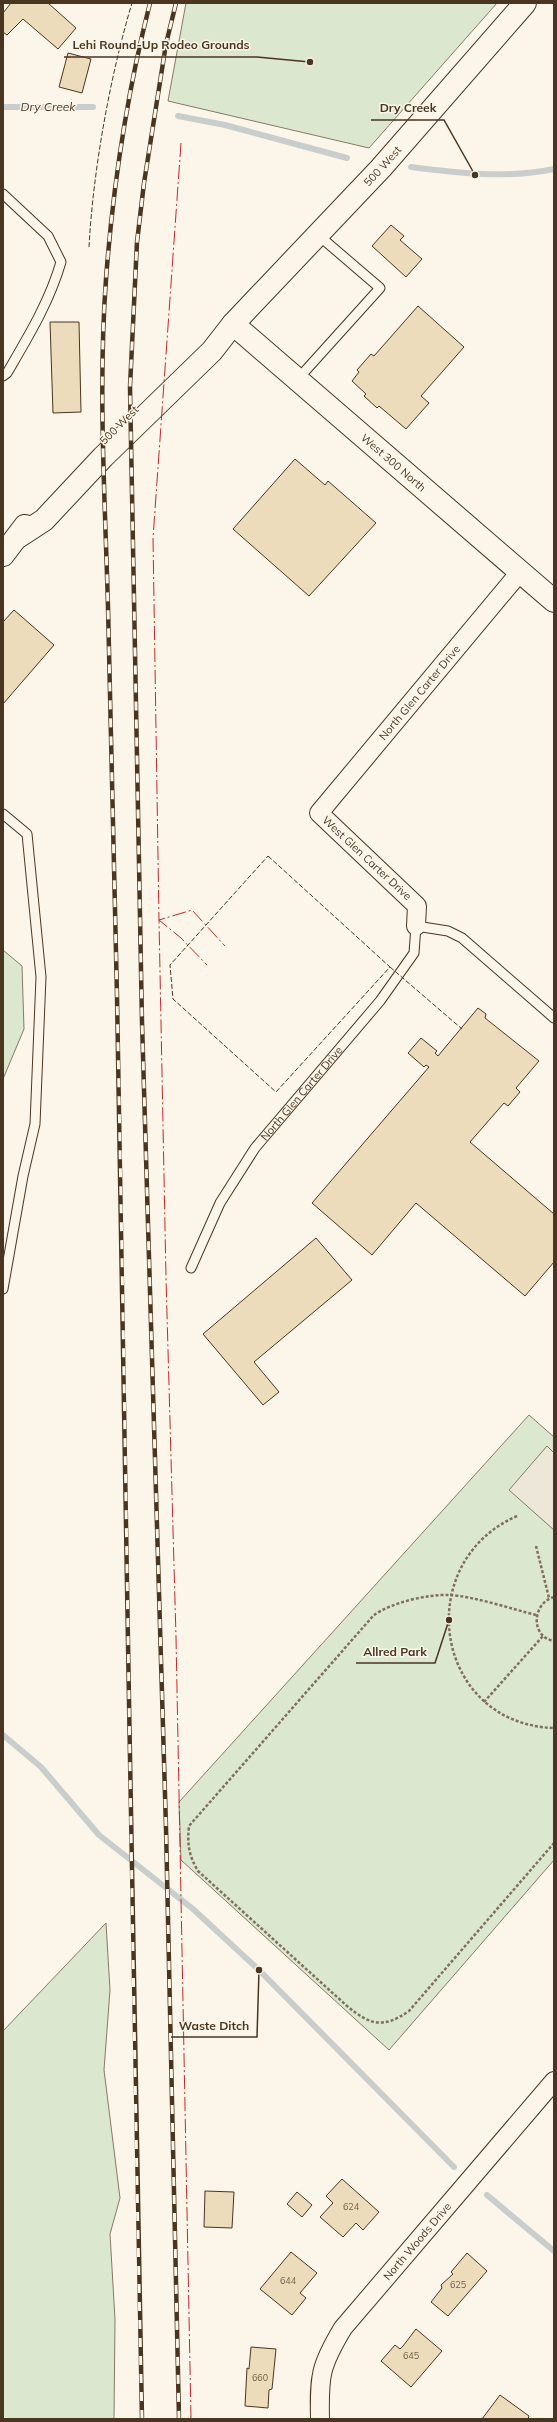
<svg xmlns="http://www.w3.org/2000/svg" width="557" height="2422" viewBox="0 0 557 2422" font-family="Mulish,sans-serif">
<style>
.green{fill:#dce7d0;stroke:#887966}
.parking{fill:#ede7d9;stroke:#887966}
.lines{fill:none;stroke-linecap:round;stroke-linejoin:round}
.stream{stroke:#c9cecd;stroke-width:6}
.building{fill:#ecdcbc;stroke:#4a3520}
.lane-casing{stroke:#4a3520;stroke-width:11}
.street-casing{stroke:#4a3520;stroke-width:20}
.secondary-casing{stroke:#4a3520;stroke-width:24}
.path{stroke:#7f6f5c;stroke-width:2.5;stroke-dasharray:3 2;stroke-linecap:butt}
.lane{stroke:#fbf6e9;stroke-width:9}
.street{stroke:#fbf6e9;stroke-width:18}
.secondary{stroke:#fbf6e9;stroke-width:22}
.rail-casing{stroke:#4a3520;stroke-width:4.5}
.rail{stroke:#fbf6e9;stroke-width:3;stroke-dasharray:9;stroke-linecap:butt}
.fence{stroke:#4a3520;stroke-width:1;stroke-dasharray:5 2;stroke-linecap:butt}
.power{stroke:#c62828;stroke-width:1;stroke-dasharray:14 3 2 3;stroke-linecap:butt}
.labels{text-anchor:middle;stroke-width:3;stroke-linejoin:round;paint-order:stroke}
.number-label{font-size:9px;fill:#725f47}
.street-label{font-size:11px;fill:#4a3520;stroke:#fbf6e9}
.water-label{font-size:12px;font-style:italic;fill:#4a3520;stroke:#fbf6e9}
.leader{fill:none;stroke:#4a3520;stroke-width:1.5}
.callout-dot{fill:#4a3520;stroke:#fbf6e9;stroke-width:1.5}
.callout-label{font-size:12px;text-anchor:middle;font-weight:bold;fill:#4a3520;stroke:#fbf6e9;stroke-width:3;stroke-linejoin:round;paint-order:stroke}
</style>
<rect width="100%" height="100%" fill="#fbf6e9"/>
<g class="green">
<path d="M186,3H497L369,148L168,101Z"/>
<path d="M3,950L22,966L24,1029L3,1079Z"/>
<path d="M529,1415L554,1437V1860L389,2050L181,1860L179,1802Z"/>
<path d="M106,1923L110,1990L104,2070L120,2198L110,2234L115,2319L114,2419H3V2031Z"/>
</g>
<path class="parking" d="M547,1446L554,1453V1530L509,1490Z"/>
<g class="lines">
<g class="stream">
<path d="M3,107H93"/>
<path d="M178,116L225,125L347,158"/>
<path d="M411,167C458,173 506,179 554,169"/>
<path d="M3,1735L41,1767L99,1835L193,1909L259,1970L454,2167"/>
<path d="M487,2195L554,2251"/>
</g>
</g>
<g class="building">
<path d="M11,3H48L76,28L58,49L23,19L7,35L3,32V13Z"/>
<path d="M68,53L91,59L82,93L59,87Z"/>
<path d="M391,225L404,236L400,240L422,259L406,277L372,246Z"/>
<path d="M418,306L464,347L421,396L429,403L406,429L379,406L377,408L364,396L366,394L352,381L359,372L357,370L371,354L374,356Z"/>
<path d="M50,322H79L81,412L53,413Z"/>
<path d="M295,459L325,485L328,481L376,523L309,596L233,529Z"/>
<path d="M14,610L54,645L3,704V622Z"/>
<path d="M478,1008L486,1014L485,1018L539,1061L516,1088L520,1092L508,1106L504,1103L470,1142L554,1214V1262L525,1296L416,1203L372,1255L312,1203L429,1067L426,1065L424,1067L408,1053L421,1038L437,1051L435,1053L438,1056Z"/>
<path d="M316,1238L352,1280L254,1362L279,1392L263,1405L203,1334Z"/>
<path d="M342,2179L379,2212L363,2230L356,2223L343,2237L320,2217L333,2203L326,2196Z"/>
<path d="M205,2191L234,2192L232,2228L204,2227Z"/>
<path d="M297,2192L312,2205L302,2217L287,2204Z"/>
<path d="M291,2252L317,2273L300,2293L306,2298L292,2315L260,2289Z"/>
<path d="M467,2253L487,2271L448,2316L431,2302L442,2288L441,2285L453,2274L451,2272Z"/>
<path d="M416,2329L442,2351L411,2387L381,2361L395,2345L400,2349L403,2346Z"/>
<path d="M251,2347L276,2349L272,2389L269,2390L268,2408L245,2406L247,2368L249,2369Z"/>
<path d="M500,2395L529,2416L528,2419H482Z"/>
</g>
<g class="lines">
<defs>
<g id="lane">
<path d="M3,194L48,236L61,262C49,303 28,337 7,373L3,376"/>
<path d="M297,380L380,288L317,234"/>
<path d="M3,814L27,834L41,977L35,1124L23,1176L3,1289"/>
<path id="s1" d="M191,1268L220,1203L255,1148L380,1001L414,953L416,926L448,931L462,938L554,1018"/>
</g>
<g id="street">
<path id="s2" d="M416,926L417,906L319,813L520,572"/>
<path id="s3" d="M320,2419C319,2376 320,2366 343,2328L554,2081"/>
</g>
<g id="secondary">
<path id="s4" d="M233,324L554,601"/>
<path id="s5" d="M18,537L44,520L103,457L212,351L233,324L381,168L525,3"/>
<path d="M3,555L25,526"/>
</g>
</defs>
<use href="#lane" class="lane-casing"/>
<use href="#street" class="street-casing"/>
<use href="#secondary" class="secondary-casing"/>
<g class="path">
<path d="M517,1516C410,1563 434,1724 554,1728"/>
<path d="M536,1546L549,1598"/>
<path d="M554,1597C532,1603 530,1637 554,1641"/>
<path d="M536,1615C512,1609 473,1596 449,1595C428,1594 389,1603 373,1616L189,1826C187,1844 189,1856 198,1871L347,2006C370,2025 383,2029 409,2011L554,1843"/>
<path d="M484,1702L543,1636"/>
</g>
<use href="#lane" class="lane"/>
<use href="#street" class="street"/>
<use href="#secondary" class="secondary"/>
<defs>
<g id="rail">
<path d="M176,3L166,44L144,183L137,242L130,387L142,1022L166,1828L179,2419"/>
<path d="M142,2419C131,1945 127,1470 117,996C114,866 111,737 108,607C105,498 98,388 106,279C113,186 127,93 150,3"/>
</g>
</defs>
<use href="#rail" class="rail-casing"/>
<use href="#rail" class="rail"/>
<g class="fence">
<path d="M89,247C93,171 110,76 132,3"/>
<path d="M268,856L390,967L276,1092L173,999L170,965Z"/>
<path d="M390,967L462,1029"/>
</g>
<g class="power">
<path d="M181,143L153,538L159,920L192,910L225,946"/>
<path d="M191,2419L176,1637L166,1278L159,920L181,938L207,965"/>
</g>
</g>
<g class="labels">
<g class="number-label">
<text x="351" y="2210">624</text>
<text x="288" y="2284">644</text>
<text x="458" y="2288">625</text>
<text x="411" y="2359">645</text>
<text x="260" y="2381">660</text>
</g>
<g class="street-label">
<text dy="4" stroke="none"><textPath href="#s5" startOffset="521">500 West</textPath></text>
<text transform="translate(119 425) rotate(-45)" y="4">500 West</text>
<text dy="4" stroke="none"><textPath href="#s4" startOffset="212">West 300 North</textPath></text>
<text dy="4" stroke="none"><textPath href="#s2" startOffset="312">North Glen Carter Drive</textPath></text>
<text transform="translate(367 858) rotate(43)" y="4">West Glen Carter Drive</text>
<text dy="4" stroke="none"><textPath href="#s1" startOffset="208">North Glen Carter Drive</textPath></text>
<text dy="4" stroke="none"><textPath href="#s3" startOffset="210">North Woods Drive</textPath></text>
</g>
<g class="water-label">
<text x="48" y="111">Dry Creek</text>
</g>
</g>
<path class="leader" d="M310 62L257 57H64M475 175L444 120H371M449 1620L435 1663H356M259 1970L257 2037H171"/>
<g class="callout-dot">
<circle cx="310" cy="62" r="4"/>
<circle cx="475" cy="175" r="4"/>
<circle cx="449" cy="1620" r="4"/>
<circle cx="259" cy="1970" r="4"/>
</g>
<g class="callout-label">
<text x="161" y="49">Lehi Round-Up Rodeo Grounds</text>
<text x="408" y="112">Dry Creek</text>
<text x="395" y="1656">Allred Park</text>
<text x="214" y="2030">Waste Ditch</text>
</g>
<rect width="557" height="2422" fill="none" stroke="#4a3520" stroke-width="8"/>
</svg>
